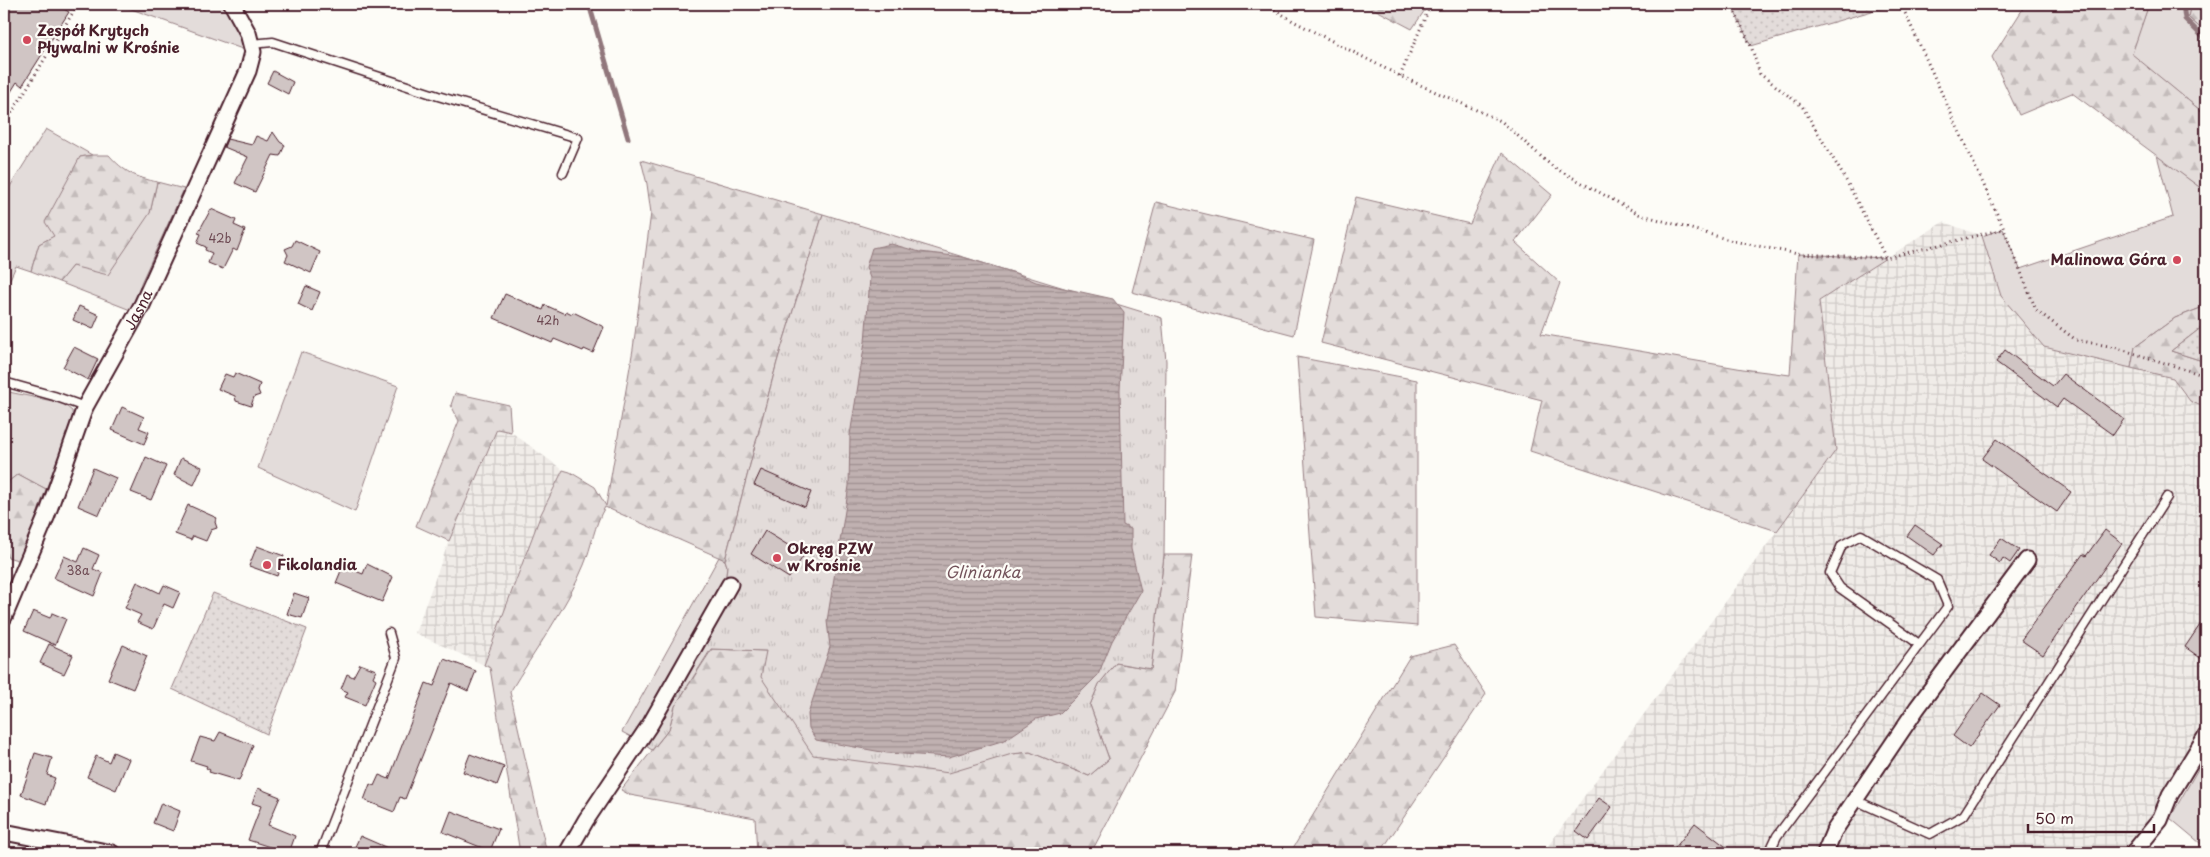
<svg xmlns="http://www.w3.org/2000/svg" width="2210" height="857" viewBox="0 0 2210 857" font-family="'Playpen Sans',sans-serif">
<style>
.industrial{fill:url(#industrial-grid)}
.grass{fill:#e3dcda;stroke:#967e82}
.forest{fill:url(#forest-firs);stroke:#967e82}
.park{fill:url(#park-tufts);stroke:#967e82}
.garden{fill:url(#garden-dots);stroke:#967e82}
.water{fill:url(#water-rules);stroke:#91777b}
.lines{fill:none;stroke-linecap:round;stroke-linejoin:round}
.stream{stroke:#91777b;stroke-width:5}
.building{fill:#d0c5c4;stroke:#4a1f2b}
.lane-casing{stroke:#4a1f2b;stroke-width:11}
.street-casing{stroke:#4a1f2b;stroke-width:19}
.path{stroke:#4a1f2b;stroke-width:3;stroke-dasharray:1 4;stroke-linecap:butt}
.lane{stroke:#fdfcf7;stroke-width:8}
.street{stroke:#fdfcf7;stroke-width:15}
.poi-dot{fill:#d1495b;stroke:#fdfcf7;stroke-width:2}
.labels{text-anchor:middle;stroke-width:4.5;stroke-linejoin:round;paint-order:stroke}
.number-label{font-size:12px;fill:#6c4851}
.poi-label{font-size:15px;font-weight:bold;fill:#4a1f2b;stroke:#fdfcf7;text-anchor:start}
.street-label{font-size:15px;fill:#4a1f2b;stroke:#fdfcf7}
.water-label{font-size:16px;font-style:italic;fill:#73525a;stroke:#fdfcf7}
</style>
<defs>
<pattern id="industrial-grid" width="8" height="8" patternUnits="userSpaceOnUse" patternTransform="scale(1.25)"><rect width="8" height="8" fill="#f0ece8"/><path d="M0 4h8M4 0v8" fill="none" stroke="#cfcac7"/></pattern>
<pattern id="forest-firs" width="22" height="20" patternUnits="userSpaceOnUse" patternTransform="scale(1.25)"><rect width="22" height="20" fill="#e3dcda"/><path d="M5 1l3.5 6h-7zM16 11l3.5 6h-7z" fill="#c4bcbb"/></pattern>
<pattern id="park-tufts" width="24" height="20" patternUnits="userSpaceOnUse" patternTransform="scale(1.25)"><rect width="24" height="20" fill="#e3dcda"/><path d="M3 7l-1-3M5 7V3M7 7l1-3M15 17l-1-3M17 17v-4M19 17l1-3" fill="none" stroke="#c4bcbb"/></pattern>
<pattern id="garden-dots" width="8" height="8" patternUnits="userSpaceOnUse" patternTransform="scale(1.25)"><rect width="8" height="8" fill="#e3dcda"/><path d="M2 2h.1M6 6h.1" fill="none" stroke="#c4bcbb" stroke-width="1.8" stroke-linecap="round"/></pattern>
<pattern id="water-rules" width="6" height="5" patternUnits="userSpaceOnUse" patternTransform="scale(1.25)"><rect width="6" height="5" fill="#c0b1b1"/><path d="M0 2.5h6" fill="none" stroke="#9e8f90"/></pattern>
</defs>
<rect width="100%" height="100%" fill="#fdfcf7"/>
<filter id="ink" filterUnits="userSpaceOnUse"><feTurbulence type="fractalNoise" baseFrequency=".02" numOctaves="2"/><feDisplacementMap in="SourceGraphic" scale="10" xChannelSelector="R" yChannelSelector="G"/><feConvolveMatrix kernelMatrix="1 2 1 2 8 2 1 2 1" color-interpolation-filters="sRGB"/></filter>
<g filter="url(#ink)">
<g class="industrial">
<path d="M1943,222L1982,236L2001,296L2173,378L2190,401L2206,408V719L2154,813L2121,853H1543L1836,450L1819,301Z"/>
<path d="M497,429L511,432L563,470L541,514L484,665L415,633L449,541Z"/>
</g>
<g class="grass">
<path d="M125,4H223L232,19L245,50L123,6Z"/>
<path d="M2149,4H2191L2188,17L2206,33V115L2131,54Z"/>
<path d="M46,129L92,155L80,157L55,236L39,244L31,271L16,266L4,292V196Z"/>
<path d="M2157,155L2206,192V306L2175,318L2135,347L2131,368L2044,347L2001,296L1982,236L2003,229L2020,269L2173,217Z"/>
<path d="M157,182L184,189L141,283L133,311L59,282L72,266L150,213Z"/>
<path d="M301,352L398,386L355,512L258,468Z"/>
<path d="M4,391L62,403L72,411L73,422L46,489L18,474L4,485Z"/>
<path d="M719,557L725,560L727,566L726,576L635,739L622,732Z"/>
<path d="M2206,755V848L2170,818Z"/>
</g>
<g class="forest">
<path d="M1365,4H1429L1412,29Z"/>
<path d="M2026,4H2149L2132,54L2206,115V192L2072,93L2019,115L1992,57Z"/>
<path d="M2191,4H2206V33L2188,17Z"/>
<path d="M1502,153L1552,195L1515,242L1560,283L1541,334L1743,369L1790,375L1798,254L1886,258L1819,301L1836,450L1777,531L1530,451L1542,400L1321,343L1356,197L1470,224Z"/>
<path d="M92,155H109C124,172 135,177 157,182L150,213L108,275L72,266L59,282L31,271L39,244L54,236L45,222L80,157Z"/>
<path d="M641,160L823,214L777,362L725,560L605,507C594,525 592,546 584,565C567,607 534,652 510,692L547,853H520L490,668L484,665L541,514L563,470L570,472L595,487L606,506L633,349L651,213L647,184Z"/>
<path d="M1156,202L1314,240L1294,335L1132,292Z"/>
<path d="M2206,306V324L2171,351L2206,362V408L2190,401L2173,378L2131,368L2135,347L2175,318Z"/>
<path d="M1297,357L1417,380V626L1316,617Z"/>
<path d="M455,393L509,405L511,432L497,429L449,541L416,526L459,421L451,405Z"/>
<path d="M18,474L46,489L21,561L4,556V485Z"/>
<path d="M1164,555H1192L1175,692L1091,853H757L755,818L630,795L621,790L669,729L675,706L712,649L767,651L1012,754L1030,752L1089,776L1109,759L1090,705L1099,684L1116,663L1151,669Z"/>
<path d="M1454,645L1486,694L1380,853H1290L1410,656Z"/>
</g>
<path class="park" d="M823,214L1162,318L1166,361L1164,555L1151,669L1116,663L1099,684L1090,705L1109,759L1089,776L1030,752L1012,754L949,773L813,755L761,677L766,651L711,649L675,706L669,729L652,750L635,739L726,576L727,566L725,560L777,362Z"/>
<g class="garden">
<path d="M1731,4H1896L1751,46Z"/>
<path d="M2206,324V362L2171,351Z"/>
<path d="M213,593L307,629L267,734L172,689Z"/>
</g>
<path class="water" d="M891,244L920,252L963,257L1015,273L1036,282L1113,299L1124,313L1120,390L1123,525L1131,529V549L1141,591L1112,641L1098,675L1060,713L1036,719L1005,740L949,757L887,753L816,740L809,728L808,714L830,647L827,621L849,486L850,435L865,342L870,278L866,267L872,248Z"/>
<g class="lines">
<g class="stream">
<path d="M589,4L628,138"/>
<path d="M2183,4L2185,19L2206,40"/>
</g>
</g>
<g class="building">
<path d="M4,4H55L69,12L22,86L17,82L4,103Z"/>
<path d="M273,71L293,82L288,94L267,83Z"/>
<path d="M273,132L280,142L285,145L280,156L273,155L255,192L235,183L248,157L224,147L227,139L252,145L256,136L268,141Z"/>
<path d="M211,209L236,220L234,225L245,230L237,251L233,249L223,269L208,263L212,253L205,250L206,247L197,243L201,234L198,233Z"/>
<path d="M295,240L320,252L311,273L285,261L288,255L285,249L292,246Z"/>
<path d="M306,286L320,292L312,311L298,304Z"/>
<path d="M505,294L543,310L545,305L565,314L566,311L572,314L573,312L604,327L593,353L584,349L583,351L554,339L552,343L494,318Z"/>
<path d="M79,306L99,315L93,329L73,320Z"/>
<path d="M74,347L98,359L88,380L63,367Z"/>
<path d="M2005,350L2053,386L2063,374L2124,419L2113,435L2063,399L2057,407L1996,362Z"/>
<path d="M235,373L260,384L258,390L260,395L254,397L251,406L236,401L235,396L218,389L225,374L233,377Z"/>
<path d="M122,407L144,417L139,428L149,432L144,444L112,430Z"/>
<path d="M1997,439L2071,492L2057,512L1982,459Z"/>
<path d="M146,457L166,466L151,500L131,492Z"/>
<path d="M181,458L202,467L194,485L174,475Z"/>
<path d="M93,468L116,478L99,515L78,506Z"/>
<path d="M761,470L811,492L805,507L754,485Z"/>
<path d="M188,505L217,518L215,522L217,528L211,530L206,541L193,536L191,540L175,534Z"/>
<path d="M1915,525L1943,544L1934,555L1907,536Z"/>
<path d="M2105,530L2122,543L2043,655L2021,640L2083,554L2086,556Z"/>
<path d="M765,531L804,555L789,578L751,554Z"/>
<path d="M2001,538L2019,550L2010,563L2003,558L2000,563L1989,555Z"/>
<path d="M257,546L284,556L277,576L249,566Z"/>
<path d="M84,548L99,555L93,569L103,573L94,596L54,578L64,556L78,562Z"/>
<path d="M367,564L393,577L382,602L336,583L343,566L363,574Z"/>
<path d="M137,582L160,593L164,585L180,592L173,608L164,604L153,629L137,622L141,615L125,608Z"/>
<path d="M294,593L309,598L302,618L287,614Z"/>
<path d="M33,611L50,618L52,613L66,619L55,645L24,631Z"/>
<path d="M2206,616V662L2185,647Z"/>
<path d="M49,644L73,655L64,674L40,663Z"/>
<path d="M123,645L147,656L133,689L108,679Z"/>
<path d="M444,659L476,671L468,691L451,683L405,799L400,797L394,812L364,800L370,784L374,786L379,775L389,779L426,683L434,686Z"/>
<path d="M360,664L376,670L373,677L376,679L365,705L345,697L348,692L341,689L347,674L353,677Z"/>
<path d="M1983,693L2000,705L1969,748L1953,736Z"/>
<path d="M220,732L253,745L239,781L209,772L210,770L206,768L207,766L191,761L200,737L215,741Z"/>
<path d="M113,752L129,759L116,790L87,777L96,756L109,762Z"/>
<path d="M35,753L52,758L47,775L55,778L46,804L21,795Z"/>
<path d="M470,754L504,767L497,785L463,772Z"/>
<path d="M258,788L280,797L268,825L295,836L289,853L248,840L261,806L252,803Z"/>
<path d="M1599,798L1612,807L1588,840L1576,831Z"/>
<path d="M161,803L180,811L173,831L153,823Z"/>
<path d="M451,811L499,829L490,851L443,832Z"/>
<path d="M1695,823L1734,853H1671Z"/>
<path d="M360,836L399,853H352Z"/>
</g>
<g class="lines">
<defs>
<g id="lane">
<path d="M251,44L273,42L438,96L578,138L563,173"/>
<path d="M4,382L54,396L85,407"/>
<path d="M1855,800L1930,834L1964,815L2167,497"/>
<path d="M320,853L396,658L389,633"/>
<path d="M1769,853L1777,836L1948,606L1937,580L1861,535L1842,545L1830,573L1840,588L1919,644"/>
</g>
<g id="street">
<path id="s1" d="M4,617L47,515L85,407L142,305L248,71L253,52L248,33L232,4"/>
<path d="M4,832L112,853"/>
<path d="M567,853L586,820L651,723L730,584"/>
<path d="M1825,853L1834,831L1917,708L2027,560"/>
<path d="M2133,853L2160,820L2170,795L2206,736"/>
</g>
</defs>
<use href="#lane" class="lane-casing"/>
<use href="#street" class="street-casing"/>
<g class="path">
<path d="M1266,4L1293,21L1400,76L1501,121L1553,167L1639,214L1733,241L1798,254L1886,258L2003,229"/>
<path d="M1731,4L1751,46L1760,74L1802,106L1847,182L1886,258"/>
<path d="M1901,4L2003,227L2036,310L2076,340L2114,347L2206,376"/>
<path d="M1400,76L1428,11L1434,4"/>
<path d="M4,126L78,4"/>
</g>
<use href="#lane" class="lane"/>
<use href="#street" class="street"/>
</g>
</g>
<g class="poi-dot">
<circle cx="27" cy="40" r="5"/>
<circle cx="2177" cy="260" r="5"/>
<circle cx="777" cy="558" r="5"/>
<circle cx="267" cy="565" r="5"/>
</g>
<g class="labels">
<g class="number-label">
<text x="220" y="243">42b</text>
<text x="548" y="325">42h</text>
<text x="78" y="575">38a</text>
</g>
<g class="poi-label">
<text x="37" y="36">Zespół Krytych<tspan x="37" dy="17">Pływalni w Krośnie</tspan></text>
<text x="2167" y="265" text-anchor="end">Malinowa Góra</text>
<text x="787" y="554">Okręg PZW<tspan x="787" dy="17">w Krośnie</tspan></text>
<text x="277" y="570">Fikolandia</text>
</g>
<g class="street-label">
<text dy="5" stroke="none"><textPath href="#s1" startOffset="336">Jasna</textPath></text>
</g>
<g class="water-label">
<text x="983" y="578">Glinianka</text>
</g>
</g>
<rect width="2210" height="857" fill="none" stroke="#fdfcf7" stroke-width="20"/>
<rect x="10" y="10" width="2190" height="837" fill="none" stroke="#4a1f2b" stroke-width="2" filter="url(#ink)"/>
<path d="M2028 824v8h126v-8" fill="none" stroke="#4a1f2b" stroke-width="2.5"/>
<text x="2035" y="824" font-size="15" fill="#4a1f2b" stroke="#fdfcf7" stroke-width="4" paint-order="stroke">50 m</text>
</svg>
